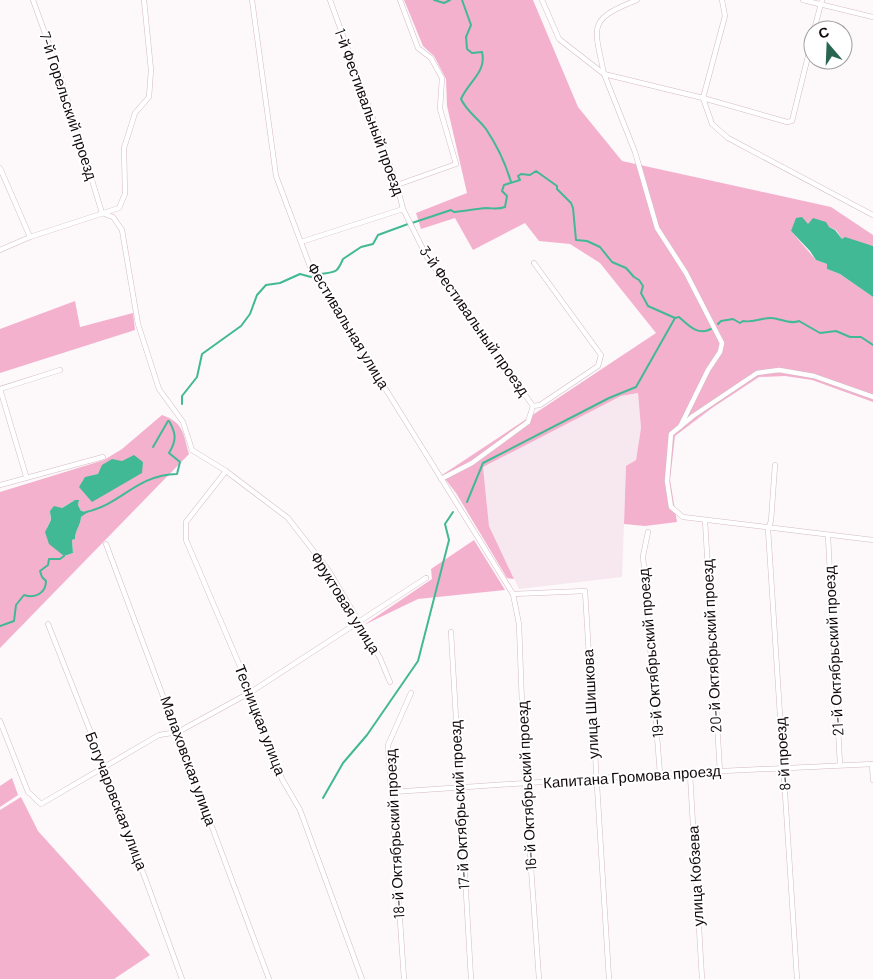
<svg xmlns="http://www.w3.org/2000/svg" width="873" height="979" viewBox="0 0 873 979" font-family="Barlow,sans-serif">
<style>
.built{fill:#f6e8ee}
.green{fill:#f4b1ce;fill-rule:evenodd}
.water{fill:#41b994}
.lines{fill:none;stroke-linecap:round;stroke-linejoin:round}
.stream{stroke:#41b994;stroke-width:2}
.street-casing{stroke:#d4bbc5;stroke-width:5.5}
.street{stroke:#fff;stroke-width:4.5}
.labels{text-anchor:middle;stroke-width:4;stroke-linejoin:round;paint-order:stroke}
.street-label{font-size:15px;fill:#120a0d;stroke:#fff}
</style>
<rect width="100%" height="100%" fill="#fdf8fa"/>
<path class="built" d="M638,393L641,428L636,460L626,467L622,577L519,589L489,526L483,467L621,396Z"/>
<g class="green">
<path d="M404,0H533L578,107L622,161L831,207L873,235V246L842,239L836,230L829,227L808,224L791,231L816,260L827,264V269L840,274L873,297V402L812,380L785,376L759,377L712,408L675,436L670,480L677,522L645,526L624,524L626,466L636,460L641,428L638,393L621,396L483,467L489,526L514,579L507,578L456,493L442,475L656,333L600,263L570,244L539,241L525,223L473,250L455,218L421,229L416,213L467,193L447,106L446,79L434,56L423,46Z"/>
<path d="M75,301L80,327L133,313L135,330L0,373V329Z"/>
<path d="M162,415C184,423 183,433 189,454L0,648V492L104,460L122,449ZM75,500L79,501L78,505L81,511L87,512L81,517C81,525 75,530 75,539L72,540L73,553L64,556L56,548L47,528L51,520L50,515Z"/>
<path d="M474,540L505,590L418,599L364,625L432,579L431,569Z"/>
<path d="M12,778L18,795L0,807V786Z"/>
<path d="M21,797L38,831L150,955L114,979H0V810Z"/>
</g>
<g class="water">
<path d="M802,217L808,224L813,218L826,222L829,227L835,230L842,239L845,237L873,246V297L840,274L827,269V264L816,260L810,251L791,231L796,218Z"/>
<path d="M134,455L143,462L142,473L92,502L79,487L85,477L98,474L102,465L112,459L122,461Z"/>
<path d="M75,500H79L78,505L81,511L88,512L81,517C81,525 75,530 75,539L72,540L73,553L64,556L49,544L45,532L51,520L50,511L54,506L62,508Z"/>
</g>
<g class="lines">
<g class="stream">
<path d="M434,0L444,3L450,0"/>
<path d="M462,0L471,25L466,37L467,49L472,53L482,52C487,72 468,82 461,99C467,112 478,118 486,129C496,144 506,165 511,182"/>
<path d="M412,223L451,210L454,212C464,211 476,209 486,208C494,208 497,210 505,207L507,196L502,191L504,185L520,180L518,176L521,174L530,175L536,171L557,186V189L571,203L573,208L576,240L587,241L600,247L612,262L626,268L634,277L639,280L643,286L641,293L648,306L675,318L679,317C689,326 698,336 711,329"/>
<path d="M321,274C336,272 337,273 343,259L361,247L373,244L378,235L408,224"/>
<path d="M718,324L721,321L733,319L740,323L743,321C752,323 761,318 771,318C780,318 789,325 799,321L820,333L836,331L850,337H861L873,345"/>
<path d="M182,404V396L197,377L202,354L241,326L250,314L257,295L266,285L280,283L300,274L311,277"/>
<path d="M153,447L168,421"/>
<path d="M467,502L483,463L609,398L636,387L675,318"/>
<path d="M86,512C122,504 136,475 177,474L180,462L169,453C177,440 176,433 169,421"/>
<path d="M0,626L14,621L16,605L24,595C35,599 46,593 46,581L42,577L40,571L48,565L49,559H60L64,556"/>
<path d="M323,798L343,763L367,735L418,661L449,540L445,524L453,512"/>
</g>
<defs>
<g id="street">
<path d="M33,0L60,75L102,213"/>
<path d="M252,0L276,176L311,269L513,594L519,624L525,784L539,979"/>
<path d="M330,0L397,185L403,209L427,257L533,406"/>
<path d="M542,0L559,39L604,74"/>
<path d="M722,0L725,16L703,98L787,122L792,121L813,36"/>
<path d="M803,0L873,17"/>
<path d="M814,30L822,0"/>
<path d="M604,74C594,25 587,20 637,0"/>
<path d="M0,168L30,237"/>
<path d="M397,185L456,164L440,109L442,78L431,58L418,48L400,0"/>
<path d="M102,213L113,217L122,230L138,324L159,389L183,422L192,450L226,471L288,518L329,571L380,658L390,682"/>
<path d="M301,242L403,209"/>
<path d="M0,250L30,237L119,208L125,194L124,148L135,113L149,97L151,70L144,0"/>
<path d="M0,389L26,476"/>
<path d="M0,389L60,370"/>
<path d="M873,397L814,376L779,370L757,373L693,416L671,434L667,481L671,507L683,517L873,540"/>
<path d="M533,406L540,405L598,366L601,355L534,263"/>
<path d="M680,427L708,370L720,352L722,343L686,273L657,228L635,152L604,74L703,98L712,124L728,138L873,215"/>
<path d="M775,465L771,521L768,529L797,979"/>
<path d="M226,471L186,522V540L251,692L282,779L300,810L362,979"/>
<path d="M441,479L472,463L528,422L533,406"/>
<path d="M0,485L103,457"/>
<path d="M705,520L720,772"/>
<path d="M648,532L643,556L660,774"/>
<path d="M828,536L840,765"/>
<path d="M106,544L269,979"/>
<path d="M513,594L585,591L609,979"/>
<path d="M48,624L104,766L182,979"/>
<path d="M451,632L471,979"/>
<path d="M0,721L28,792L41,804L159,735L178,732L251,692L426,578"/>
<path d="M872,764L873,780"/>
<path d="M690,774L702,979"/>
<path d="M392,792L660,774L873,764"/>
<path d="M404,979L388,745L411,693"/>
</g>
</defs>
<use href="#street" class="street-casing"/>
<use href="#street" class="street"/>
</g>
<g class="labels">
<g class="street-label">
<text transform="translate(68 106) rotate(72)" y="5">7-й Горельский проезд</text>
<text transform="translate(369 112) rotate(70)" y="5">1-й Фестивальный проезд</text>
<text transform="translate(474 321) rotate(55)" y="5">3-й Фестивальный проезд</text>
<text transform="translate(348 326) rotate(59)" y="5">Фестивальная улица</text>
<text transform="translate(345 603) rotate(58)" y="5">Фруктовая улица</text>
<text transform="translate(712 646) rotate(-93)" y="5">20-й Октябрьский проезд</text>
<text transform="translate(834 651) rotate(-93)" y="5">21-й Октябрьский проезд</text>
<text transform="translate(651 653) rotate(-95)" y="5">19-й Октябрьский проезд</text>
<text transform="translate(591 704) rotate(-93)" y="5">улица Шишкова</text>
<text transform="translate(260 720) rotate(69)" y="5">Тесницкая улица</text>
<text transform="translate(783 754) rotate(-94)" y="5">8-й проезд</text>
<text transform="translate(188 761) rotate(70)" y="5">Малаховская улица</text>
<text transform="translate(632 777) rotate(-4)" y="5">Капитана Громова проезд</text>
<text transform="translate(527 786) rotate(-93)" y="5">16-й Октябрьский проезд</text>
<text transform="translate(116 801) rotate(69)" y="5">Богучаровская улица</text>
<text transform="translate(460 805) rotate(-93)" y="5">17-й Октябрьский проезд</text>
<text transform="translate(395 834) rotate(-93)" y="5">18-й Октябрьский проезд</text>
<text transform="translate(696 876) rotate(-93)" y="5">улица Кобзева</text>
</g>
</g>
<g transform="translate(828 45) rotate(341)"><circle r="24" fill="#ffffff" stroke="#a09d9e"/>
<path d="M0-4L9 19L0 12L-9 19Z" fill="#296652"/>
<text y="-8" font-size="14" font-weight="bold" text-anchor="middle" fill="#120a0d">С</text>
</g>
</svg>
